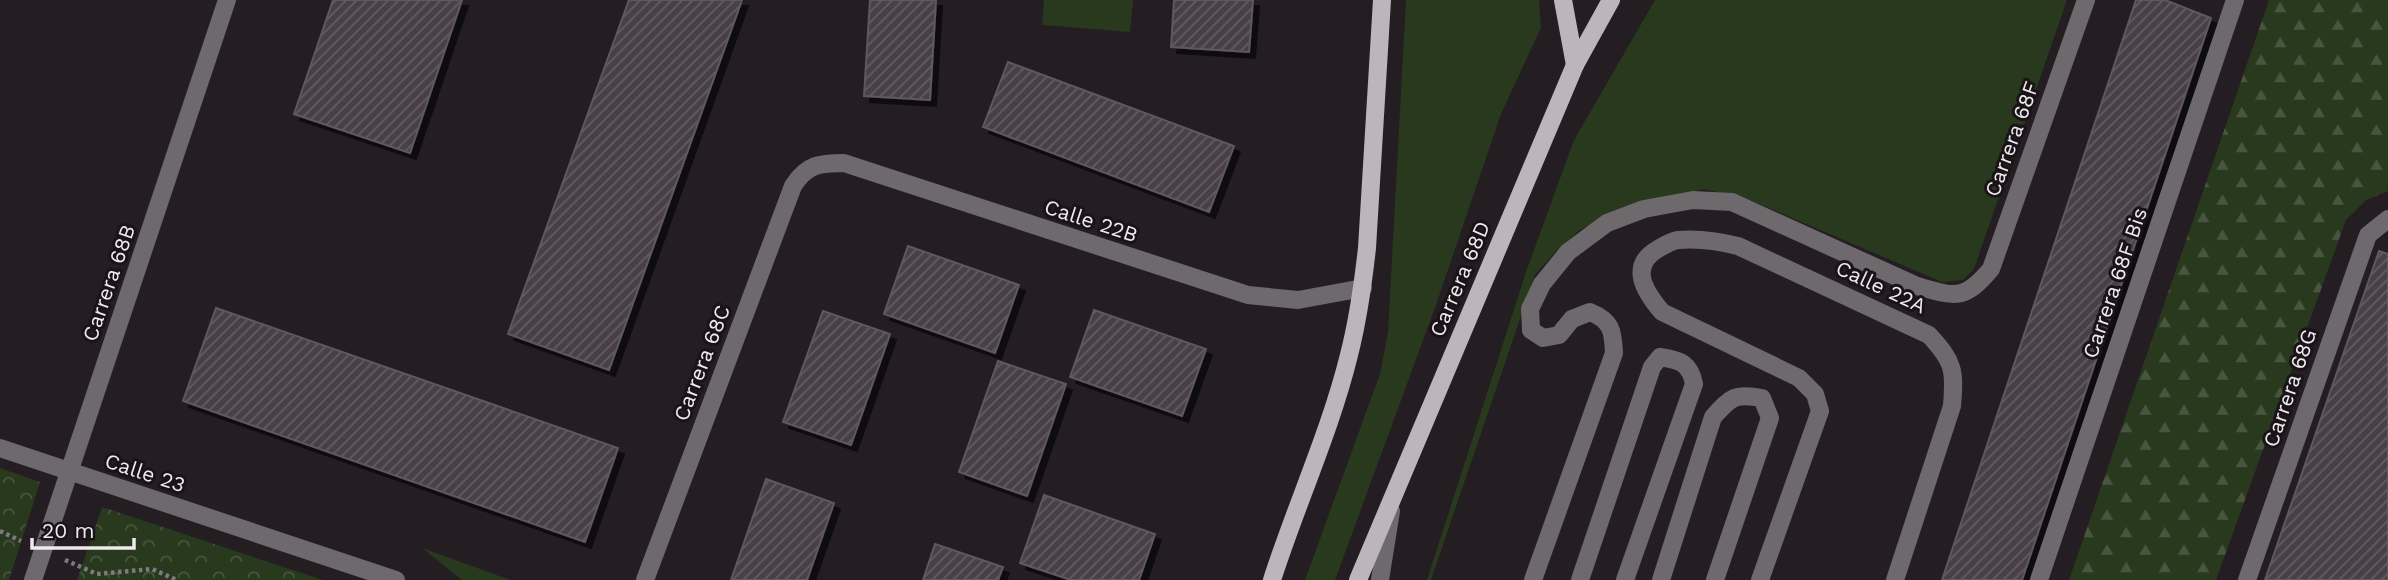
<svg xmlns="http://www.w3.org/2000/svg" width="2388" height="580" viewBox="0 0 2388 580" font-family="'Work Sans',sans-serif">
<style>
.green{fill:#28391e}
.forest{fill:url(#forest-firs)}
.park{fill:url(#park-crowns)}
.building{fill:url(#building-hatch);stroke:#5f585d;stroke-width:2;filter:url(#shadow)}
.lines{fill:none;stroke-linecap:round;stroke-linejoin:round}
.path{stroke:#80797e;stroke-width:4.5;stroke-dasharray:3.5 3.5;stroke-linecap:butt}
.minor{stroke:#6d696c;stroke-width:18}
.major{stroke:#bcb5ba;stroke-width:18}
.labels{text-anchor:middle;stroke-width:6;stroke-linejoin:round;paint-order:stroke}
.street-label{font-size:21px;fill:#efeaed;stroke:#1a1418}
</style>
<defs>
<pattern id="forest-firs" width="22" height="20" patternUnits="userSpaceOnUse" patternTransform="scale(1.75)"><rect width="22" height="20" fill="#28391e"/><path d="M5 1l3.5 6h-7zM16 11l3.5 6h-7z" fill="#48563f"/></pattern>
<pattern id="park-crowns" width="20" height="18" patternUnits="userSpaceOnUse" patternTransform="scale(1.75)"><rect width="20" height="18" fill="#28391e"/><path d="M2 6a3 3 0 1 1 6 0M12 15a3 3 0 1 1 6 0" fill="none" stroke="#48563f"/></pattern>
<pattern id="building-hatch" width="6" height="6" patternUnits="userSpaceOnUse" patternTransform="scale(1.75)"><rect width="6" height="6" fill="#484146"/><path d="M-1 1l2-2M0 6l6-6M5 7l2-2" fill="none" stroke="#635d61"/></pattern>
<filter id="shadow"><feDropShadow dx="6" dy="6" stdDeviation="0" flood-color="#0009"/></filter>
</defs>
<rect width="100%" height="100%" fill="#241d22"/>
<g class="green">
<path d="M1044,0H1133L1130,32L1042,25Z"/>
<path d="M1406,0H1539L1541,28L1501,114L1436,305L1335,580H1305L1380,374L1388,332Z"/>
<path d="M1655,0H2067L1974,269L1963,280L1942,282L1750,200L1704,189L1638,204L1580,230L1557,250L1535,275L1431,580H1427L1526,272L1574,140Z"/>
<path d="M422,548L511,580H462Z"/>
</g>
<path class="forest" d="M2269,0H2388V191L2366,200L2346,220L2216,580H2069Z"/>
<g class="park">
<path d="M0,468L40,482L9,580H0Z"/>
<path d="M102,507L323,580H77Z"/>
</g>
<g class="building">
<path d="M333,0H462L410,153L294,114Z"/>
<path d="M629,0H742L609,370L508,334Z"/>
<path d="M870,0H936L930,100L864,96Z"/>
<path d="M1174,0H1253L1249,52L1171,47Z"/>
<path d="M2136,0H2165L2211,18L2022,580H1942Z"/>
<path d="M1008,62L1234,146L1209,212L983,127Z"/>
<path d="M908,246L1019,285L995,353L884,314Z"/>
<path d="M2379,251L2388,254V580H2265Z"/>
<path d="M216,308L618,448L585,542L183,401Z"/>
<path d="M1094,310L1206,349L1182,416L1070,377Z"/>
<path d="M823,311L890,334L851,445L783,422Z"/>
<path d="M998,361L1066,384L1027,496L959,472Z"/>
<path d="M766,479L834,503L807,580H731Z"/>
<path d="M1044,495L1155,534L1139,580H1071L1020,563Z"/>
<path d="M935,544L1003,567L998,580H923Z"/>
</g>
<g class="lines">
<g class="path">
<path d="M0,531L21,541"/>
<path d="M65,560L97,574L152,569L177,580"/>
</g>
<g class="minor">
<path d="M0,448L396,580"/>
<path d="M33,580L227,0"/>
<path d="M645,580L793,186C807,164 820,163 844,163L1248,295L1298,300L1363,288"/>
<path d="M1380,580L1391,511"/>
<path d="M1533,580L1614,353C1613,331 1612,321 1590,312L1572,319L1559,335L1543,338L1531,330L1530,309L1542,284L1568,252L1607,223L1644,209L1693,200L1732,202L1917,286C1956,297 1964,301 1991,269L2086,0"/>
<path d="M1580,580L1652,367L1660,357C1680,360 1690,363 1694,384L1625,580"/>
<path d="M1661,580L1713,417C1731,397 1735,393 1762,398L1770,418L1715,580"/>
<path d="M1760,580L1820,411L1815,394L1799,378L1662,312C1645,292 1628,266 1658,249C1665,245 1671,241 1678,240C1699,238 1718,241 1738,246L1929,335C1954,362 1955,370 1952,406L1895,580"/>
<path d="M2039,580L2235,0"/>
<path d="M2247,580L2368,235L2388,219"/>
</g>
<g class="major">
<path d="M1563,0L1575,65"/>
<path d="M1272,580C1296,505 1330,432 1349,355C1358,320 1363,284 1367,248L1382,0"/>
<path d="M1358,580L1575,65L1611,0"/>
</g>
</g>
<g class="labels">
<g class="street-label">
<text transform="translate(2012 139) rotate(-70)" y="7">Carrera 68F</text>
<text transform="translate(1091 221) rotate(18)" y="7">Calle 22B</text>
<text transform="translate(1460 279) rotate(-67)" y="7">Carrera 68D</text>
<text transform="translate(109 283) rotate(-71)" y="7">Carrera 68B</text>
<text transform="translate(2115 283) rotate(-71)" y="7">Carrera 68F Bis</text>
<text transform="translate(1881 287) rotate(25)" y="7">Calle 22A</text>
<text transform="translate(702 363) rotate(-69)" y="7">Carrera 68C</text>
<text transform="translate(2290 388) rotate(-71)" y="7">Carrera 68G</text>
<text transform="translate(145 473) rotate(18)" y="7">Calle 23</text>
</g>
</g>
<path d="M32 538v10h102v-10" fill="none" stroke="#efeaed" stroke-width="3.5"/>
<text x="42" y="538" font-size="21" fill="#efeaed" stroke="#1a1418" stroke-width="5" paint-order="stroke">20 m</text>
</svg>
